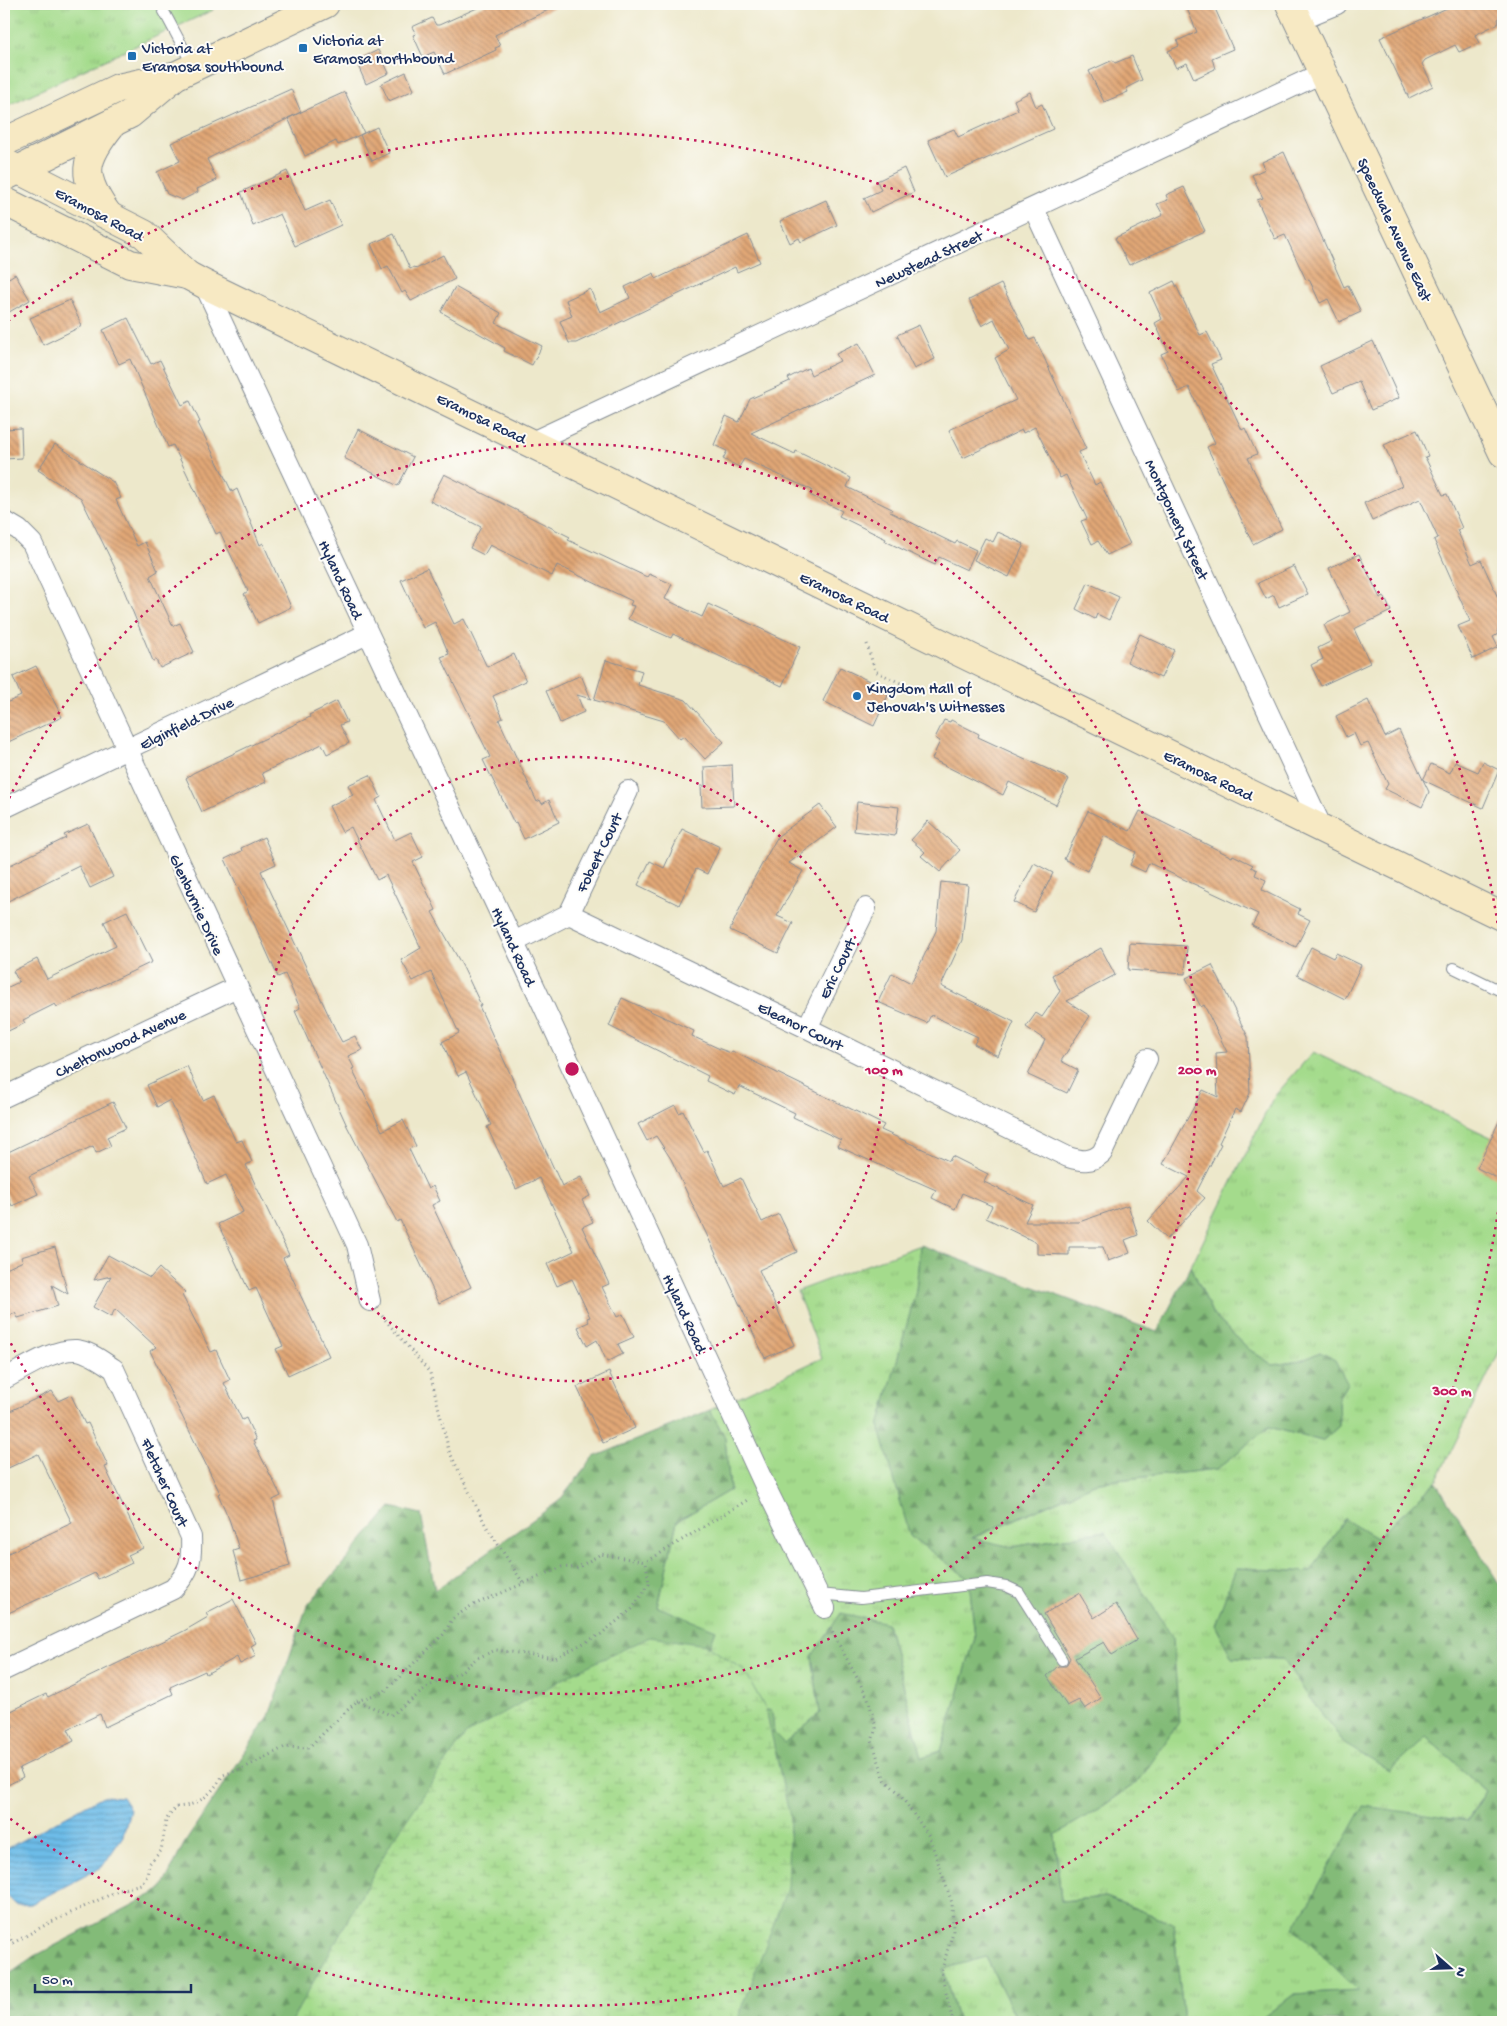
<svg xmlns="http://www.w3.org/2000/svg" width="1507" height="2026" viewBox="0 0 1507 2026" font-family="'Gochi Hand',sans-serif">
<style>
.grass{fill:url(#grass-tufts);stroke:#608575}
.forest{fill:url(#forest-firs);stroke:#4f756b}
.wetland{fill:url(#wetland-marsh);stroke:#608575}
.water{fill:url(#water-rules);stroke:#4476a3}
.building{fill:url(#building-back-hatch)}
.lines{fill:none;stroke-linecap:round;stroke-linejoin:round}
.service-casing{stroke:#848c94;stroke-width:12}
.minor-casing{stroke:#848c94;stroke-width:22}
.secondary-casing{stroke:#848c94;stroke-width:30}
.path{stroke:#848c94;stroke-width:3;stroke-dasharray:1 4;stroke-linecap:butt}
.service{stroke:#fff;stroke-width:10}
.minor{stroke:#fff;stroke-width:20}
.secondary{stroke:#f7e9c3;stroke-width:28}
.ring{fill:none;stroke:#c2185b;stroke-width:2.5;stroke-dasharray:2.5 5}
.poi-dot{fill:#1f6fb2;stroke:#fdfcf7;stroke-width:2}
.labels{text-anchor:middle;stroke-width:4;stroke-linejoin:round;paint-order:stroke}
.poi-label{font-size:16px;fill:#1b2f5e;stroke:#fdfcf7;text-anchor:start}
.street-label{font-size:16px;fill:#1b2f5e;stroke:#fdfcf7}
.centre{fill:#c2185b;stroke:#fdfcf7;stroke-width:2.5}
.ring-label{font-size:15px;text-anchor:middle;font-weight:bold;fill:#c2185b;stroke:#fdfcf7;stroke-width:4;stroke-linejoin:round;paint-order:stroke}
</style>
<defs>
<pattern id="grass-tufts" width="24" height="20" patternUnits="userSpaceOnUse" patternTransform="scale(1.25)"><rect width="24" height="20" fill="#a4db8c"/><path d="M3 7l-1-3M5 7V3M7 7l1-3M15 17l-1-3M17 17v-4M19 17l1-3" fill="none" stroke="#8dbc7b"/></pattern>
<pattern id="forest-firs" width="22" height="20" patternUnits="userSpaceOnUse" patternTransform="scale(1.25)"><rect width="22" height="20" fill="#83bb78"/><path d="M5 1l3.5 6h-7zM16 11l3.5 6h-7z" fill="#6a9866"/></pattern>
<pattern id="wetland-marsh" width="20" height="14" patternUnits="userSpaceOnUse" patternTransform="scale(1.25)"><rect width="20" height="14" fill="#a4db8c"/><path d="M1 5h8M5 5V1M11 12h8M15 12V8" fill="none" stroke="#8dbc7b"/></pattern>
<pattern id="water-rules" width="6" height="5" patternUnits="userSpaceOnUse" patternTransform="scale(1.25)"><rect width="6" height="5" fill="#6dbce8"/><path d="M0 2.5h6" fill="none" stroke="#5999bf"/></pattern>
<pattern id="building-back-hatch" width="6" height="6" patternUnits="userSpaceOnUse" patternTransform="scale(1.25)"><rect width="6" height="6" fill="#e1a776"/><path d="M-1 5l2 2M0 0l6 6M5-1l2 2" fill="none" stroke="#b68864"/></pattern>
</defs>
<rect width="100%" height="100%" fill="#fdfcf7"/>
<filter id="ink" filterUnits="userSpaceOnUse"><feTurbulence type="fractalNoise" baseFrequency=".02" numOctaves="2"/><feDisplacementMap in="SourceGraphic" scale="10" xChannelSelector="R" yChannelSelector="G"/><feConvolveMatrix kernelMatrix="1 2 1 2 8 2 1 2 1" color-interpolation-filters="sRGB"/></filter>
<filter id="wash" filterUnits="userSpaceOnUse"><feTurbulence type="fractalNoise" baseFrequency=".0096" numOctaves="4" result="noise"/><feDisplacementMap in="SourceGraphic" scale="20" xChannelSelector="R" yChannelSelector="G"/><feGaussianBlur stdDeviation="1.12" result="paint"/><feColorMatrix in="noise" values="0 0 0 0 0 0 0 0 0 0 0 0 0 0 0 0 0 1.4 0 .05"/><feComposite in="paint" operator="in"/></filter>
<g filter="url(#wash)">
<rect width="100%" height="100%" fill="#ede8cb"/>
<g class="grass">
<path d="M4,4H210L213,10L4,107Z"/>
<path d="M1313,1052L1503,1143V1344L1436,1482L1376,1538L1344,1520L1312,1572L1236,1568L1232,1658L1283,1659L1308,1696L1346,1745L1426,1737L1486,1791L1359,1990L1294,1994L1257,2022H1184L1173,1923L1106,1897L1061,1901L1055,1835L1103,1806L1139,1781L1105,1531L1012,1547L971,1539L1099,1482L1217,1469L1269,1427L1322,1441L1339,1426L1338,1399L1347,1383L1320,1352L1301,1361L1273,1365L1250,1350L1213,1315L1191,1266L1273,1098Z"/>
<path d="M920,1245L916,1291L910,1536L969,1578L975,1638L941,1751L922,1758L887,1623L812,1656L820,1713L784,1743L730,1701L658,1607L677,1521L730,1490L725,1438L710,1410L822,1358L797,1291Z"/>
<path d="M986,1957L1018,2022H958L943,1968Z"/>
</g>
<g class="forest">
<path d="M920,1245L1157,1332L1191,1266L1213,1315L1250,1350L1273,1365L1301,1361L1320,1352L1335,1360L1347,1383L1338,1399L1339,1426L1322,1441L1269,1427L1217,1469L1099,1482L972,1538L1012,1547L1105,1531L1173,1638L1179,1722L1139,1781L1103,1806L1055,1835L1061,1901L1106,1897L1173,1923L1184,2022H1018L986,1957L943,1969L958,2022H4V1978L35,1956L161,1890L184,1844L269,1716L307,1606L391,1507L421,1514L435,1590L559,1501L594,1457L710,1410L725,1437L730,1490L677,1521L658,1607L716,1630L691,1693L772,1711L774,1733L784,1743L820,1713L812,1656L841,1613L887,1623L922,1757L941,1751L975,1638L969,1579L910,1536L879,1426L916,1291Z"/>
<path d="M1436,1482L1503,1590V2022H1257L1294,1994L1358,1990L1294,1928L1364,1806L1468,1821L1486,1791L1426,1737L1390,1771L1346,1745L1308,1696L1283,1659L1232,1658L1215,1625L1236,1568L1311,1572L1344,1519L1376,1538Z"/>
</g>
<path class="wetland" d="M650,1637L706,1645L744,1670L766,1710L790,1817L787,1888L737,2022H291L390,1844L465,1735L575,1672Z"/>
<path class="water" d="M103,1796L122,1797L130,1809L123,1836L102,1867L31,1904L16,1905L4,1893V1850Z"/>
<g id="blocks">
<g class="building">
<path d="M486,4H561L495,35L500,46L495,48L496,50L445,74L434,52L423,57L413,35L416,34L412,27L432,18L436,25H439Z"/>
<path d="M1185,4H1213L1233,49L1212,58L1215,69L1194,79L1187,63L1176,68L1168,51L1179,46L1177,41L1197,32Z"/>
<path d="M1456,4H1503V16L1498,19L1499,23L1475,35L1479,43L1459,52L1455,45L1425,60L1422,64L1433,86L1409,98L1380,38Z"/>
<path d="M378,50L389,73L366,84L356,61Z"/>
<path d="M1132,56L1142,80L1126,88L1128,92L1104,102L1089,71L1113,60L1115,63Z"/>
<path d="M406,72L414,90L389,101L381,84Z"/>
<path d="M291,89L301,112L207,159L217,180L197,189L198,192L182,200L167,194L157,172L180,161L171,143Z"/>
<path d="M345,92L364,133L338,145L336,141L305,156L288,118Z"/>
<path d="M1030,92L1036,107L1042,104L1053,129L945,177L928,140L954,129L958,137L1018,110L1014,100Z"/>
<path d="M377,127L389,153L372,161L360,135Z"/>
<path d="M1284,152L1344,287L1348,285L1361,312L1339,322L1328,299L1320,303L1309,279L1306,280L1285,235L1275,239L1257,200L1263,198L1252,175L1265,169L1262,162Z"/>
<path d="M904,168L914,192L871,212L864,198L881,190L877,181Z"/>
<path d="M287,171L305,211L330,200L341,225L295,246L280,214L253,226L241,192Z"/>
<path d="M1184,187L1205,231L1129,265L1115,238L1163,215L1157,204L1168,200L1166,195Z"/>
<path d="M826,200L837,225L801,242L799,238L790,243L780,221Z"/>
<path d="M394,234L410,269L414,267L416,269L443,255L455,279L411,301L405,291L402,293L388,266L382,269L371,244Z"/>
<path d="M748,235L760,262L737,272L735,267L608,328L576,343H569L560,321L572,316L566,300L590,289L600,312L630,298L625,287L654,273L656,279Z"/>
<path d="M15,274L30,300L4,315V281Z"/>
<path d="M1174,281L1200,335L1207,332L1221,360L1211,364L1242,430L1245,428L1257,454L1248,458L1282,529L1253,544L1207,447L1215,443L1189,387L1179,392L1161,354L1168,351L1155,323L1162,319L1150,293Z"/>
<path d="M1001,284L1030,340L1035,338L1086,449L1079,452L1095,485L1100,482L1130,544L1107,555L1098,541L1092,544L1081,521L1087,519L1066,475L1060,478L1035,427L1023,433L1022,430L963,458L949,430L1016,400L995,358L1009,350L994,319L982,326L969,300Z"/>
<path d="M455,287L501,313L496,323L542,346L532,365L504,351L505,348L441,312Z"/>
<path d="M70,300L82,326L43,345L30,318Z"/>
<path d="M128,318L151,364L160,360L182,405L190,401L200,422L198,423L232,492L237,489L260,545L263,543L291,607L258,623L244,594L248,591L220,532L216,534L173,445L168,447L130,359L119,364L103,330Z"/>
<path d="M919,325L935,359L914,369L897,335Z"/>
<path d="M1373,341L1399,398L1371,410L1359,382L1333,393L1320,366Z"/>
<path d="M859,343L875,375L751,433L795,454L796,451L851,478L847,487L892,509L890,512L955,544L957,541L976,550L967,570L939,557L935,565L885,541L886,539L839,516L842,511L810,495L812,490L744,459L739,467L723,459L727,451L714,445L726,416L739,422L750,399L790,381L788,378L808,368L811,375L840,361L836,354Z"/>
<path d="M21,428L22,458L4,459V429Z"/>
<path d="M358,429L413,457L398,486L344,458Z"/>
<path d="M1417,430L1428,456L1425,457L1443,495L1447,494L1462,528L1457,530L1472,564L1481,560L1503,609V628L1497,631L1498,634L1493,637L1498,647L1473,659L1458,626L1470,621L1434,540L1438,538L1420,499L1372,521L1364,503L1402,486L1384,445Z"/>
<path d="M55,444L113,482L121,498L116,500L137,546L145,542L158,571L150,576L173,626L180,623L194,652L160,668L156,660L153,661L114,566L81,498L38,470Z"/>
<path d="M444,474L570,537L568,540L647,577L649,574L672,584L665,599L702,617L708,604L800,647L782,686L673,634L671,638L628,619L634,606L630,605L632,601L557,565L552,576L490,545L484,555L470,548L481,527L430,501Z"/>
<path d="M998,532L1024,544L1009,577L974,560L985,538L993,542Z"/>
<path d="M1359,554L1380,598L1384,596L1391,611L1354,629L1370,663L1321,686L1311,665L1323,659L1318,648L1332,641L1324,625L1350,612L1329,568Z"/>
<path d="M1294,566L1308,594L1279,607L1274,595L1266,599L1258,583Z"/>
<path d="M427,568L454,624L464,619L487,667L514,654L526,681L493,696L503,718L499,720L537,802L540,800L542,804L549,800L559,822L524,839L516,822L514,823L483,760L490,757L441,657L449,654L435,622L423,628L401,580Z"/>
<path d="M1088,583L1119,597L1109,620L1097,614L1095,619L1076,609Z"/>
<path d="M1140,634L1174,650L1161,678L1127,662Z"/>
<path d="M606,660L642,671L638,685L686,700L724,742L705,759L684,736L680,739L664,721L594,700Z"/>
<path d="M36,666L62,717L4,744V704L21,696L13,677Z"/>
<path d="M840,667L890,691L874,726L823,701Z"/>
<path d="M581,675L591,699L577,695L584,712L560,723L546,691Z"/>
<path d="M1368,700L1385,737L1399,730L1429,792L1422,807L1385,789L1388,784L1368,743L1360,746L1354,733L1346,737L1336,716Z"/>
<path d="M337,701L347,722L340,725L349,743L327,754L322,744L262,773L266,782L202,812L186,778L193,773L310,717L309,715Z"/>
<path d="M944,720L950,722L951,720L979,734L978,737L1069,779L1056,805L1009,782L1003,795L932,759L940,741L935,738Z"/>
<path d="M1455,762L1478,772L1483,762L1499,770L1483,808L1423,780L1431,764L1450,773Z"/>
<path d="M732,765L734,806L702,807L701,786H705L704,767Z"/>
<path d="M370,775L381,797L376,800L395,840L411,832L423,857L413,862L436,910L432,912L463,967L481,1005L479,1006L562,1186L581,1177L590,1196L582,1200L593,1222L582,1227L609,1284L602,1287L617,1317L623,1314L634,1337L618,1344L623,1354L607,1362L597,1340L587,1346L578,1327L589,1322L587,1318L590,1317L572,1279L557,1286L547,1264L574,1251L539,1178L516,1189L487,1127L491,1125L466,1072L458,1076L442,1042L459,1033L431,972L413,981L401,960L421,948L386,875L377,880L351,827L342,832L329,806L353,795L348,785Z"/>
<path d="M857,802L899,807L895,836L854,831Z"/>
<path d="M820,805L837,827L789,863L803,871L777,916L793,923L778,953L730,930L753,880L778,836Z"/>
<path d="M1088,811L1130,831L1140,811L1232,857L1233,855L1253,865L1251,867L1257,870L1255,875L1266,880L1262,890L1300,909L1298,914L1310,920L1296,947L1252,926L1258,914L1149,863L1145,872L1130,865L1136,852L1104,836L1087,871L1064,859Z"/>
<path d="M928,821L960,850L940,872L921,856L925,852L911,840Z"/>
<path d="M88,824L113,877L90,888L79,866L8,901L4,891V868L66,838L64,835Z"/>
<path d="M682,829L720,847L707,874L696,869L679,905L638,885L650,861L664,868Z"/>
<path d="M264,837L276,864L261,871L337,1033L342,1042L355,1036L362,1050L348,1056L354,1068L352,1069L382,1131L403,1120L416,1146L409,1149L428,1189L433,1186L440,1201L432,1205L471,1287L439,1303L400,1220L397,1222L347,1126L295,1011L300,1008L285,974L278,977L225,859L242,851L241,848Z"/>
<path d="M1034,863L1053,873L1034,912L1014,902Z"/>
<path d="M941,882L968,885L962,940L941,986L1014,1022L998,1056L974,1044L978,1037L931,1015L927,1023L878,1002L892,973L911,983L936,931Z"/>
<path d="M127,911L152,962L57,1007L55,1004L23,1020L25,1023L4,1033V989L19,982L13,971L37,959L47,979L116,946L104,922Z"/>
<path d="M1130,943L1187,946L1185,974L1128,970Z"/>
<path d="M1311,947L1333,958L1336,953L1361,965L1345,999L1297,975Z"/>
<path d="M1101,948L1115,975L1067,1001L1090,1016L1061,1061L1078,1070L1067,1093L1028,1075L1045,1040L1026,1027L1036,1013L1042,1017L1060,991L1052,975Z"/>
<path d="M1212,965L1248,1037L1250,1093L1241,1112L1235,1109L1219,1143L1221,1144L1197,1191L1205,1198L1167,1239L1148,1221L1189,1177L1163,1164L1203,1090L1218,1097L1216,1053L1227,1052L1204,1005L1201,1007L1186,978Z"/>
<path d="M622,998L694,1031L692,1036L720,1049L731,1053L732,1051L884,1125L881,1130L949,1161L952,1156L988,1174L984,1182L1033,1205L1025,1222H1079L1128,1205L1138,1235L1125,1240L1130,1253L1108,1261L1103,1247H1069V1255L1037,1254V1243L986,1218L992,1206L962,1193L955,1209L932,1198L936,1190L837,1146L841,1140L793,1117L795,1113L739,1086L735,1095L706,1081L708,1076L609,1026Z"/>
<path d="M187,1066L203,1100L214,1095L236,1142L242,1140L252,1162L246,1165L289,1255L283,1258L329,1356L288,1375L276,1349L283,1346L256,1288L249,1291L218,1224L243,1212L226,1175L207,1184L170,1100L157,1107L147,1085Z"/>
<path d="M113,1102L126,1128L107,1137L111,1146L96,1153L93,1146L29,1176L38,1194L12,1206L4,1189V1154Z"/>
<path d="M675,1105L679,1113L683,1111L704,1152L707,1150L724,1186L741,1178L762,1222L779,1214L797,1252L759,1270L794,1345L765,1358L671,1159L656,1136L647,1141L638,1124Z"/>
<path d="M1503,1113V1181L1477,1168Z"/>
<path d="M55,1247L68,1294L52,1285L58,1306L18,1318L15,1313L4,1319V1270L23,1261L21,1257Z"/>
<path d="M108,1255L150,1278L159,1268L185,1292L182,1295L211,1352L216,1350L230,1380L224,1383L242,1420L246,1418L256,1440L253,1441L281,1496L273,1500L290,1566L241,1580L233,1551L239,1549L229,1519L218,1494L220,1493L150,1351L156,1347L115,1309L111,1317L93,1307L111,1276L94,1280Z"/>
<path d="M609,1372L635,1428L603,1443L577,1387Z"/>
<path d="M52,1391L58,1401L71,1395L85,1424L88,1423L108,1466L105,1467L143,1548L128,1555L132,1563L98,1579L95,1573L4,1615V1555L72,1523L38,1454L4,1470V1414Z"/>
<path d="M1079,1593L1094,1618L1116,1604L1137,1640L1112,1655L1104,1642L1075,1658L1101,1698L1085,1709L1079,1700L1067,1706L1047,1676L1058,1666H1066L1070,1658L1044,1614Z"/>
<path d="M233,1599L256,1643L251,1646L256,1656L240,1664L237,1657L206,1674L205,1671L170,1687L173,1694L105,1727L100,1714L68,1729L74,1741L19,1768L23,1777L4,1787V1735L5,1739L12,1736L9,1730L13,1727L7,1713L46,1694L48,1697L184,1631L208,1617L206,1613Z"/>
</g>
</g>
</g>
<g filter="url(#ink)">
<use href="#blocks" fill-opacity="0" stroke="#848c94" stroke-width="1"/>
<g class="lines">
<defs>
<g id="service">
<path d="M160,4L193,66"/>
<path d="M1454,968L1503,992"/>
<path d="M819,1594L861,1598L987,1583L1006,1586L1019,1592L1062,1660"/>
</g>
<g id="minor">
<path d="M1298,20L1337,4"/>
<path d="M1034,209L1323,830"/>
<path d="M204,284L537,992L766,1488L825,1608"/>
<path d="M532,442L1322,73"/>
<path d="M4,521L19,530L32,543L357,1245L370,1301"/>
<path d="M4,808L367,634"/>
<path d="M569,914L807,1028L1068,1157C1081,1161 1091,1163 1102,1153L1147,1059"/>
<path d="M569,914L628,791"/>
<path d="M514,942L569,914"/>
<path d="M807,1028L866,908"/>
<path d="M4,1097L237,987"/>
<path d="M4,1379C24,1369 52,1349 76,1350C89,1351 103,1362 114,1369L191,1537C192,1561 190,1571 173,1589L4,1670"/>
</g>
<g id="secondary">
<path d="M1290,4L1503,453"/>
<path d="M4,142L118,88L174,76"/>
<path d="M7,164L144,234L187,275"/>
<path d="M4,177L130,114L175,76L325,4"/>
<path d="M4,201L130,264L187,275L204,284L1503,917"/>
<path d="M108,215C80,176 82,161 112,124"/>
</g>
</defs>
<use href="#service" class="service-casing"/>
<use href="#minor" class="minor-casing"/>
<use href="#secondary" class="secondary-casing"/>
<g class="path">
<path d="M867,644L875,671L920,692"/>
<path d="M382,1316L430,1373L449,1451L485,1524L523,1583"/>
<path d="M830,1628L868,1698L876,1728L872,1741L885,1780L898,1792L929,1836L952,1903L953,1932L941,1972L953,2022"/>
<path d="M357,1701L385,1691L444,1634L452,1619L471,1606L562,1567L577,1568L601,1554L646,1562"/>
<path d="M4,1926L12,1942"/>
<path d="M4,1948L47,1924L120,1890L141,1884L147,1876L149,1864L161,1851L166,1820L176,1807C199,1806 212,1794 223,1775L244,1768L285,1747L308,1748L357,1701L391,1715L431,1685L459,1673L477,1658L496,1650L555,1658L601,1634L632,1609L649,1584L646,1562L749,1499"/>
</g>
<use href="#service" class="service"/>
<use href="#minor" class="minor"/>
<use href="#secondary" class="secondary"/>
</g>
</g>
<g class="ring">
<circle cx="572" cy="1069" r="312"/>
<path d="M6 805A625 625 0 1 1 6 1333"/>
<path d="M1503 1175A937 937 0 0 1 8 1817M8 321A937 937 0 0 1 1503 963"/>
</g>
<g class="poi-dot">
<rect x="298" y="43" width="10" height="10" rx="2.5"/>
<rect x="127" y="51" width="10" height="10" rx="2.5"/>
<circle cx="857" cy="696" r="5"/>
</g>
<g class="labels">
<g class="poi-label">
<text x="313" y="45">Victoria at<tspan x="313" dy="18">Eramosa northbound</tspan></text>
<text x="142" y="53">Victoria at<tspan x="142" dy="18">Eramosa southbound</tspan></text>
<text x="867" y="693">Kingdom Hall of<tspan x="867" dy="18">Jehovah's Witnesses</tspan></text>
</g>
<g class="street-label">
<text transform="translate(100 213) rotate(28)" y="6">Eramosa Road</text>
<text transform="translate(1396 229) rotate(65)" y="6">Speedvale Avenue East</text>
<text transform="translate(928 258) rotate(-25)" y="6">Newstead Street</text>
<text transform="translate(482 417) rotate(26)" y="6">Eramosa Road</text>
<text transform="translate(1178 519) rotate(65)" y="6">Montgomery Street</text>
<text transform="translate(342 579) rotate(65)" y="6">Hyland Road</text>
<text transform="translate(845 596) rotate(26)" y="6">Eramosa Road</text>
<text transform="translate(186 722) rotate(-26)" y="6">Elginfield Drive</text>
<text transform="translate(1209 774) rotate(26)" y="6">Eramosa Road</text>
<text transform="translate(598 852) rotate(-64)" y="6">Fobert Court</text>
<text transform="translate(198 904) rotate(65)" y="6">Glenburnie Drive</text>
<text transform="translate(515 946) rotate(65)" y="6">Hyland Road</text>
<text transform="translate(836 968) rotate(-64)" y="6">Eric Court</text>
<text transform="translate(801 1025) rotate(26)" y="6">Eleanor Court</text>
<text transform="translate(120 1042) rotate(-25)" y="6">Cheltonwood Avenue</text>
<text transform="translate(686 1313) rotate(65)" y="6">Hyland Road</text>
<text transform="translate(166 1482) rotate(66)" y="6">Fletcher Court</text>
</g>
</g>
<circle cx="572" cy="1069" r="8" class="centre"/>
<g class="ring-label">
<text x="884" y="1074">100 m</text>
<text x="1197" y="1074">200 m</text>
<text x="1452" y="1395">300 m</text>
</g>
<rect width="1507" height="2026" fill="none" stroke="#fdfcf7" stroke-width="20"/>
<g transform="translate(1450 1968) rotate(110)" stroke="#fdfcf7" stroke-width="4" paint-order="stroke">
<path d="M0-4L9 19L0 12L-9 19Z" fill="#1b2f5e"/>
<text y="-8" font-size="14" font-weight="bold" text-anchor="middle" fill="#1b2f5e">N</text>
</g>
<path d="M35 1984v8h156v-8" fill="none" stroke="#1b2f5e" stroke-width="2.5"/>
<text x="42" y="1984" font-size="15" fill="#1b2f5e" stroke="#fdfcf7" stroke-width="4" paint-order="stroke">50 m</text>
</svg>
